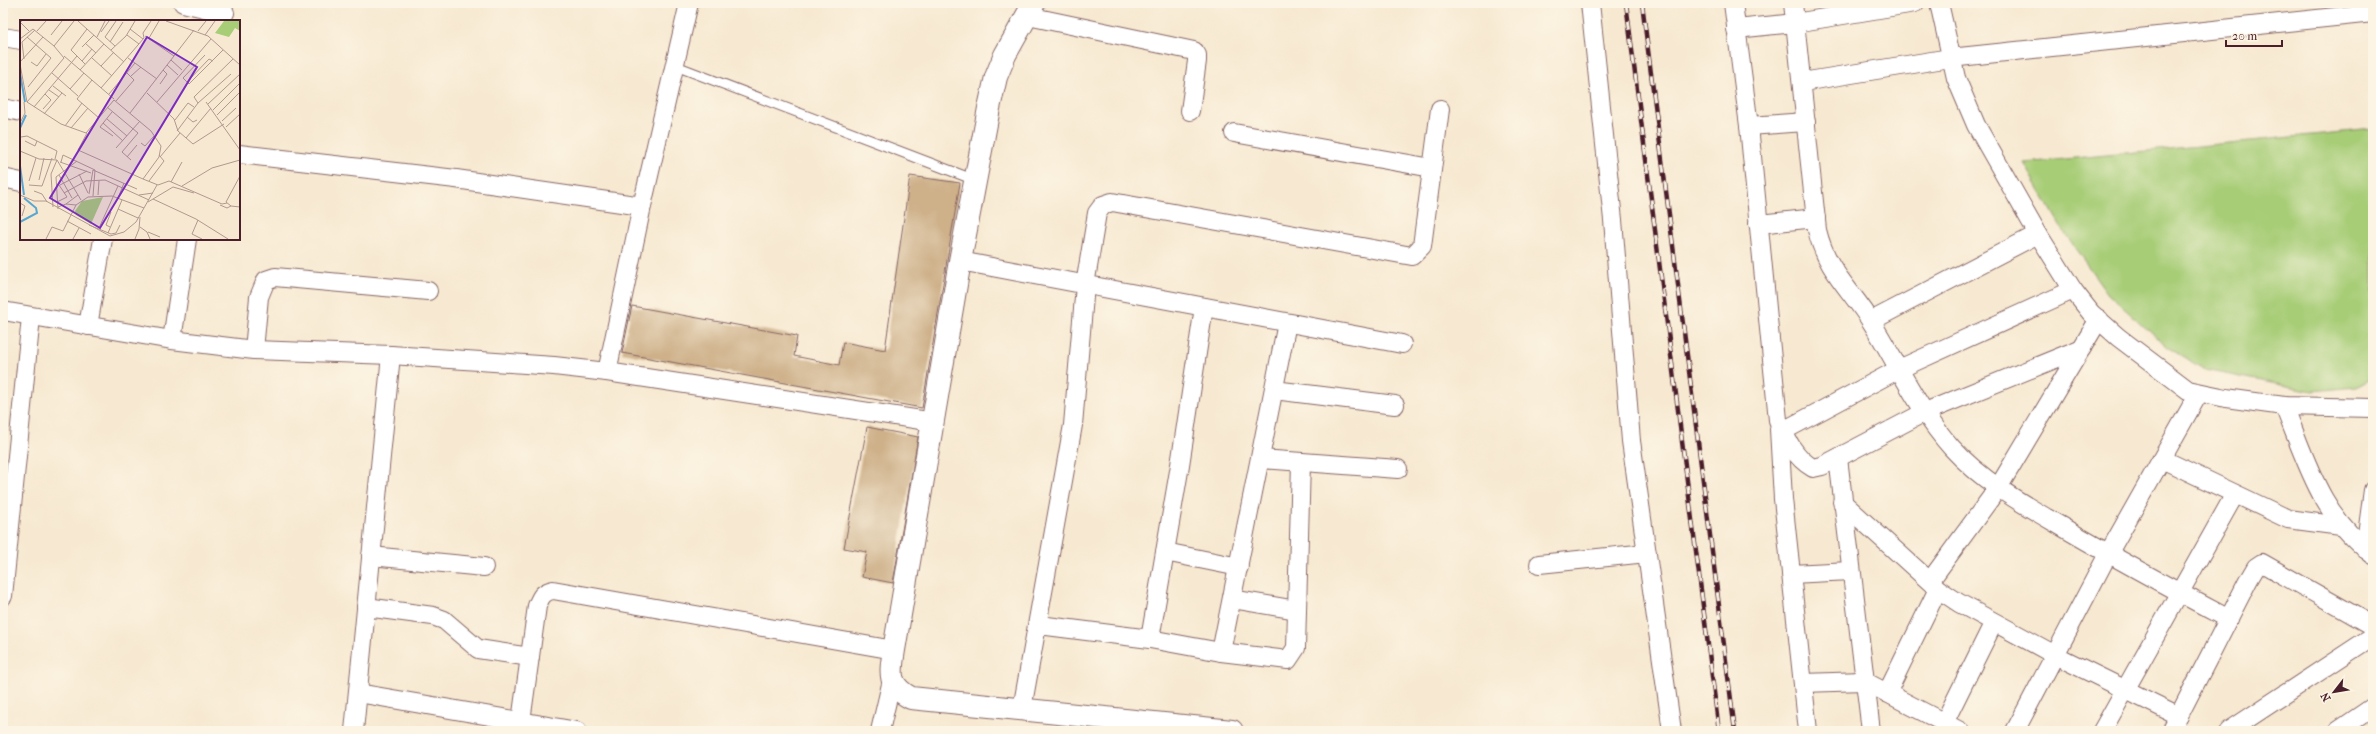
<svg xmlns="http://www.w3.org/2000/svg" width="2376" height="734" viewBox="0 0 2376 734" font-family="'IM FELL French Canon',serif">
<style>
.green{fill:#a7cd77;stroke:#787651}
.building{fill:#ceb089}
.lines{fill:none;stroke-linecap:round;stroke-linejoin:round}
.lane-casing{stroke:#876665;stroke-width:11}
.street-casing{stroke:#876665;stroke-width:20}
.secondary-casing{stroke:#876665;stroke-width:24}
.lane{stroke:#fff;stroke-width:9}
.street{stroke:#fff;stroke-width:18}
.secondary{stroke:#fff;stroke-width:22}
.rail-casing{stroke:#4a1f2b;stroke-width:4.5}
.rail{stroke:#fcf5e5;stroke-width:3;stroke-dasharray:9;stroke-linecap:butt}
.inset-river{fill:none;stroke:#5aa6d3;stroke-width:2}
.inset-road{fill:none;stroke:#b2988f;stroke-width:1}
.view{fill:#7b2cbf;fill-opacity:0.15;stroke:#7b2cbf;stroke-width:2}
.inset-edge{fill:none;stroke:#4a1f2b;stroke-width:2}
</style>
<rect width="100%" height="100%" fill="#fcf5e5"/>
<filter id="ink" filterUnits="userSpaceOnUse"><feTurbulence type="fractalNoise" baseFrequency=".025" numOctaves="2"/><feDisplacementMap in="SourceGraphic" scale="8" xChannelSelector="R" yChannelSelector="G"/><feConvolveMatrix kernelMatrix="1 2 1 2 8 2 1 2 1" color-interpolation-filters="sRGB"/></filter>
<filter id="wash" filterUnits="userSpaceOnUse"><feTurbulence type="fractalNoise" baseFrequency=".012" numOctaves="4" result="noise"/><feDisplacementMap in="SourceGraphic" scale="16" xChannelSelector="R" yChannelSelector="G"/><feGaussianBlur stdDeviation="0.9" result="paint"/><feColorMatrix in="noise" values="0 0 0 0 0 0 0 0 0 0 0 0 0 0 0 0 0 1.4 0 .05"/><feComposite in="paint" operator="in"/></filter>
<g filter="url(#wash)">
<rect width="100%" height="100%" fill="#f7e9d1"/>
<path class="green" d="M2373,129V378L2356,387L2312,391L2205,370L2167,347L2108,294L2067,237L2024,163Z"/>
<g id="blocks">
<g class="building">
<path d="M910,176L960,183L922,408L622,353L632,306L797,336L794,356L839,365L843,342L885,350Z"/>
<path d="M867,427L918,437L893,583L862,577L867,552L844,548Z"/>
</g>
</g>
</g>
<g filter="url(#ink)">
<use href="#blocks" fill-opacity="0" stroke="#876665" stroke-width="1"/>
<g class="lines">
<defs>
<path id="lane" d="M676,66L975,180"/>
<g id="street">
<path d="M183,3L225,13"/>
<path d="M1590,3L1613,220L1631,441L1672,731"/>
<path d="M1733,3L1749,126L1778,420C1786,439 1795,458 1813,468L1822,466L1925,412L2082,348"/>
<path d="M1793,3L1817,230C1827,272 1851,289 1872,323C1898,365 1919,411 1952,448C1982,481 2021,503 2059,525C2115,558 2172,589 2229,619"/>
<path d="M1939,3L1956,78L1976,125L2038,234L2073,290L2091,313L2118,337L2188,390L2226,398L2284,406L2373,408"/>
<path d="M1028,16L1194,51L1197,55V61L1190,111"/>
<path d="M1736,29L1795,23L1915,3"/>
<path d="M3,37L21,40"/>
<path d="M1802,82L1950,58L2373,13"/>
<path d="M3,108L21,112"/>
<path d="M1749,126L1806,122"/>
<path d="M1234,133L1432,168"/>
<path d="M239,154L456,179L642,206"/>
<path d="M3,178L21,182"/>
<path d="M1758,224L1816,218"/>
<path d="M960,261L1402,344"/>
<path d="M3,311L172,340L254,350L391,355L554,366L607,372L934,422"/>
<path d="M1871,321L2038,234"/>
<path d="M88,326L103,239"/>
<path d="M172,340L187,239"/>
<path d="M254,350L259,297L266,280L275,277L428,291"/>
<path d="M607,372L642,206L689,3"/>
<path d="M1274,390L1395,405"/>
<path d="M2284,406C2308,465 2320,514 2373,555"/>
<path d="M1779,429L1783,499L1808,731"/>
<path d="M1783,431L1899,369L2073,290"/>
<path d="M1838,458L1871,731"/>
<path d="M1261,459L1398,469"/>
<path d="M2162,459L2288,519L2341,526"/>
<path d="M1842,502L1938,589L1959,603L2055,655L2179,716"/>
<path d="M2365,549L2373,490"/>
<path d="M1165,552L1239,567"/>
<path d="M371,556L484,567"/>
<path d="M1539,564L1647,553"/>
<path d="M1791,574L1850,571"/>
<path d="M1930,581L1998,488L2099,319"/>
<path d="M3,596L31,317"/>
<path d="M1232,599L1297,610"/>
<path d="M366,607L433,616L444,620L478,649L530,657"/>
<path d="M1039,625L1150,639L1221,652L1288,660L1296,648L1301,462"/>
<path d="M1150,639L1180,465L1204,307"/>
<path d="M1221,652L1287,323"/>
<path d="M1803,683L1864,681L1960,731"/>
<path d="M358,693L577,731"/>
<path d="M1887,693L1938,589"/>
<path d="M1022,709L1073,425L1085,285L1097,213L1103,205L1112,202L1412,256L1422,246L1440,109"/>
<path d="M521,721L537,606C541,596 543,592 553,590L894,650"/>
<path d="M1944,723L1993,624"/>
<path d="M354,731L391,355"/>
<path d="M880,731L892,680"/>
<path d="M2015,731L2108,554L2199,393"/>
<path d="M2102,731L2235,494"/>
<path d="M2171,731L2249,579L2256,567L2262,563L2373,626"/>
<path d="M2229,731L2373,636"/>
<path d="M2338,731L2373,707"/>
</g>
<path id="secondary" d="M1034,3L1005,55L996,77L989,108L960,261L894,650C890,674 888,686 911,698L1232,731"/>
</defs>
<use href="#lane" class="lane-casing"/>
<use href="#street" class="street-casing"/>
<use href="#secondary" class="secondary-casing"/>
<use href="#lane" class="lane"/>
<use href="#street" class="street"/>
<use href="#secondary" class="secondary"/>
<defs>
<g id="rail">
<path d="M1626,3L1719,731"/>
<path d="M1642,3L1735,731"/>
</g>
</defs>
<use href="#rail" class="rail-casing"/>
<use href="#rail" class="rail"/>
</g>
</g>
<g transform="translate(20 20)">
<rect width="220" height="220" fill="#f7e9d1"/>
<path d="M204,1H220V11L215,8L209,17L195,13ZM83,177L71,204L56,195L55,191L62,181Z" fill="#a7cd77"/>
<path class="inset-river" d="M0,53L5,82M0,108L6,95M0,146L4,175M0,202L17,193L16,188L4,178"/>
<path class="inset-road" d="M2,1L0,2L9,11M54,1L34,26L44,38L7,82L41,104L66,113L94,80L131,111L141,126L139,137L123,159L138,165L149,161L202,184L207,183M58,1L104,42M146,1L188,16L220,45M110,9L123,19M17,11L26,1M178,11L186,1M81,12L89,1M31,15L42,1M107,15L119,24M185,15L195,1M125,16L154,36M7,17L31,38L8,67M77,17L85,1M129,18L139,1M0,19L13,9L34,26M90,22L103,2M65,23L76,33M95,26L85,17L96,1M62,27L74,15M91,30L106,16L115,1M185,35L163,58L169,64L203,30M44,36L94,79M72,38L92,56M108,38L137,59M4,39L2,22L15,10M151,40L162,50M62,41L72,29M0,42L23,17M11,42L17,46L26,34M0,44L7,82M65,44L51,30L67,9M147,45L158,55M81,46L94,32M60,50L84,24M32,53L58,76M111,56L121,47M72,60L57,79L79,98M167,62L189,39L193,41M140,64L147,54L143,50M33,66L46,76M81,68L124,18L123,13L131,1M50,69L64,53M29,70L39,77M127,73L154,99L158,111L173,124L204,104M89,74L115,43M96,81L114,60L107,53M137,82L191,19M186,82L220,130M178,83L174,77L213,39M188,84L220,54M14,87L57,36M87,87L118,113L102,132L111,140M23,89L31,80L25,74M193,90L220,63M92,92L80,107L93,116M110,93L174,10M24,94L42,73M197,95L220,72M167,97L173,102L177,100M87,99L107,116M155,100L168,83L174,87M202,101L216,88M0,103L5,93L4,82M83,103L103,121M45,106L62,83M206,107L220,94M51,108L68,88M157,111L178,83L211,54M67,113L58,130L123,159M1,117L7,116L37,131L35,139M166,118L191,88M5,121L15,126L17,121M121,123L125,126L134,116M96,128L120,101M0,131L19,139L37,140L61,180M107,137L117,125M140,137L160,113M40,142L71,153M41,142L43,135L75,150M59,154L68,173M39,155L52,178M220,156L206,182L211,186L220,187M19,160L24,138M9,161L16,138M129,161L144,141L139,135M151,162L162,142M9,165L22,166L32,138M40,165L67,151M162,166L192,148L220,140M14,171L22,174L27,182M44,173L66,161L85,160L129,180M69,174L73,150L117,169M0,175L14,181H26L90,216L104,212L116,202L137,165M78,175L79,161M119,175L133,173M73,176L75,150M98,178L104,163M133,179L176,199L208,219M37,182L47,177L39,165M128,182L153,167L174,173M0,183L5,186L2,196M46,184L58,175M200,185L207,188L211,186M33,187L31,154L37,140M38,187L46,184L56,185M38,189L36,157L57,141M98,189L118,198M178,200L172,214L182,219M47,201L71,214M69,205L91,214L96,213L100,205M90,207L86,205L91,192M120,207L127,212L130,219M79,208L98,166M128,212L140,217M88,213L102,180M26,219L32,207L43,211L56,185L68,177L92,176L124,188M53,219L59,208M115,219L119,209L120,197"/>
<path class="view" d="M127,17L177,47L80,208L30,178Z"/>
<rect width="220" height="220" class="inset-edge"/>
</g>
<rect width="2376" height="734" fill="none" stroke="#fcf5e5" stroke-width="16"/>
<g transform="translate(2334 692) rotate(239)" stroke="#fcf5e5" stroke-width="3" paint-order="stroke">
<path d="M0-3L7 15L0 10L-7 15Z" fill="#4a1f2b"/>
<text y="-6" font-size="11" font-weight="bold" text-anchor="middle" fill="#4a1f2b">N</text>
</g>
<path d="M2226 40v6h56v-6" fill="none" stroke="#4a1f2b" stroke-width="2"/>
<text x="2232" y="40" font-size="12" fill="#4a1f2b" stroke="#fcf5e5" stroke-width="3" paint-order="stroke">20 m</text>
</svg>
